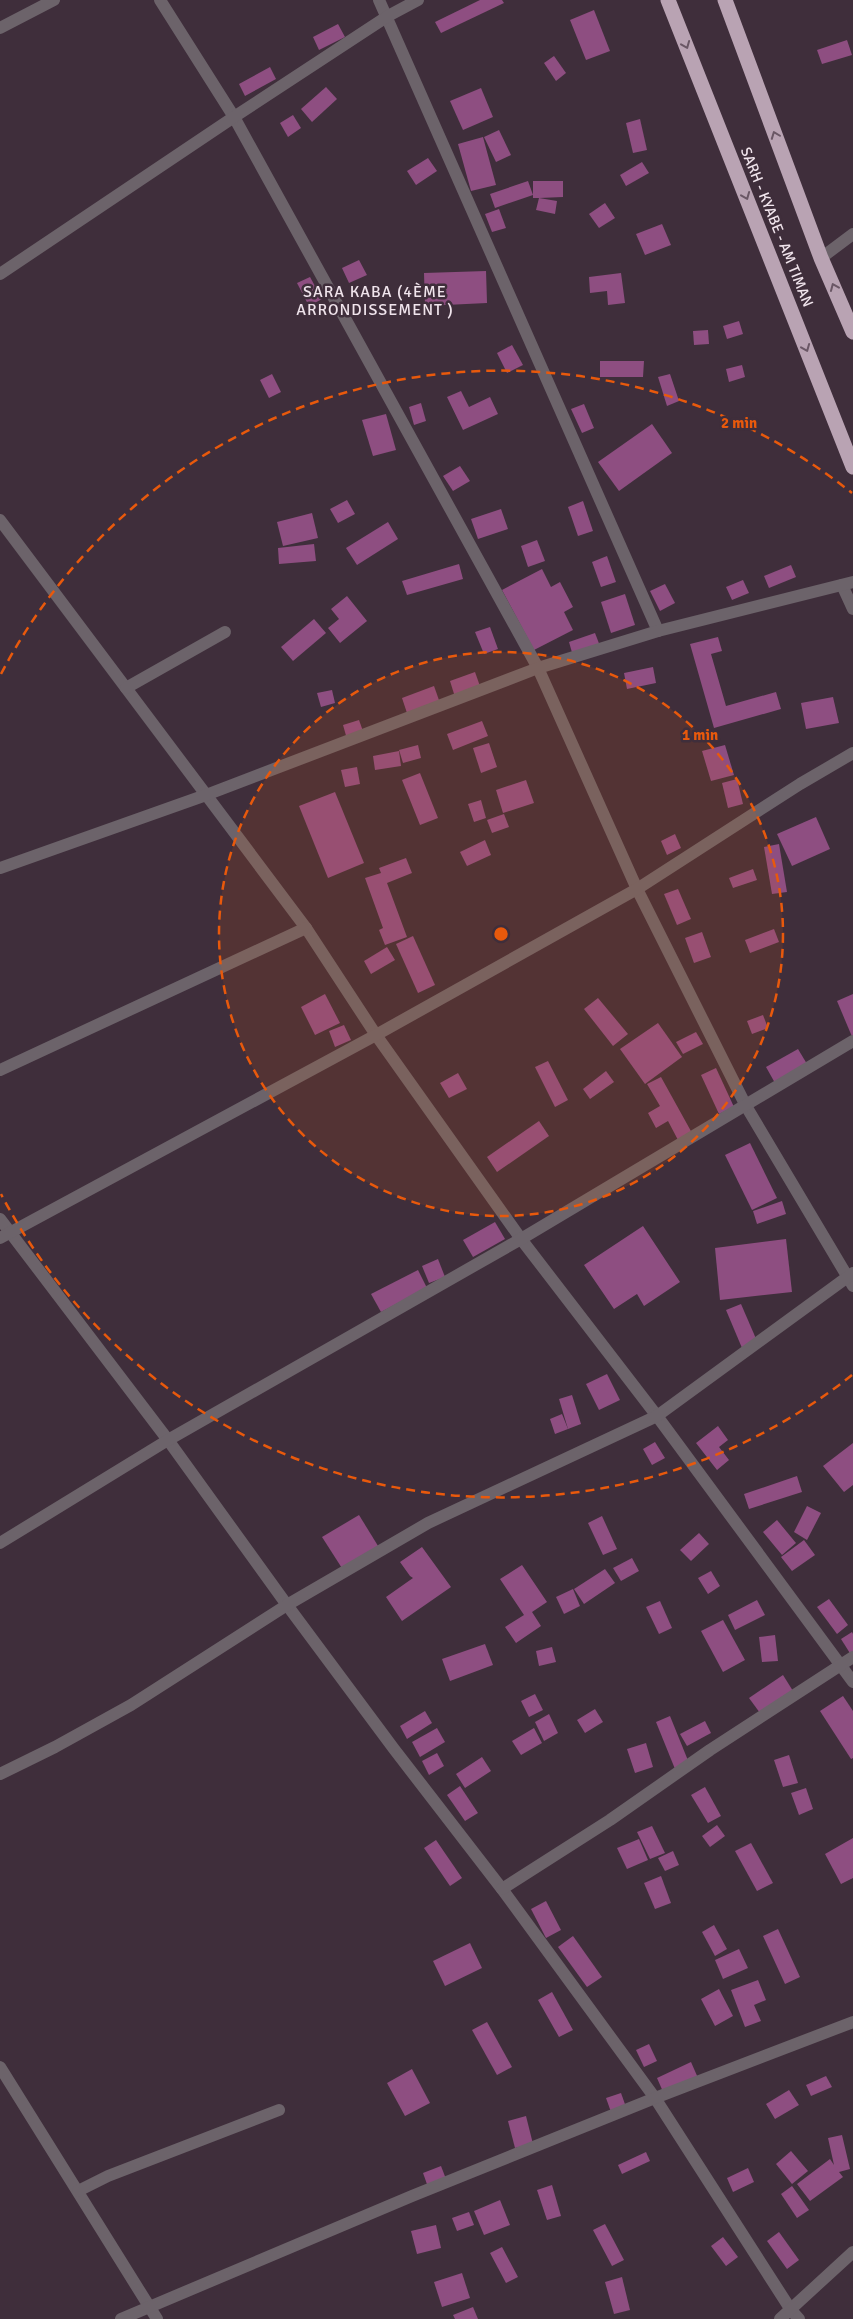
<svg xmlns="http://www.w3.org/2000/svg" width="853" height="2319" viewBox="0 0 853 2319" font-family="Signika,sans-serif">
<style>
.building{fill:#8e4e81}
.lines{fill:none;stroke-linecap:round;stroke-linejoin:round}
.minor{stroke:#6c636a;stroke-width:12}
.highway{stroke:#b9a3b3;stroke-width:15}
.oneway{stroke:#6a5765}
.ring{fill:none;stroke:#e8590c;stroke-width:2.5;stroke-dasharray:9 6}
.labels{text-anchor:middle;stroke-width:5;stroke-linejoin:round;paint-order:stroke}
.street-label{font-size:15px;fill:#f0e4ec;stroke:#3f2e3b}
.neighbourhood-label{font-size:16px;letter-spacing:1px;fill:#f0e4ec;stroke:#3f2e3b}
.centre{fill:#e8590c;stroke:#3f2e3b;stroke-width:2.5}
.ring-label{font-size:15px;text-anchor:middle;font-weight:bold;fill:#e8590c;stroke:#3f2e3b;stroke-width:5;stroke-linejoin:round;paint-order:stroke}
</style>
<rect width="100%" height="100%" fill="#3f2e3b"/>
<g class="building">
<path d="M480,0H502L504,3L441,33L435,22Z"/>
<path d="M594,10L610,51L586,60L570,20Z"/>
<path d="M338,24L345,37L319,50L313,37Z"/>
<path d="M847,40L852,55L822,64L817,50Z"/>
<path d="M554,56L566,73L556,81L544,63Z"/>
<path d="M270,67L276,79L245,96L239,84Z"/>
<path d="M326,87L337,99L312,122L301,109Z"/>
<path d="M481,88L493,117L463,130L450,101Z"/>
<path d="M293,115L301,128L288,137L280,123Z"/>
<path d="M640,119L647,150L633,153L626,123Z"/>
<path d="M499,130L511,155L496,162L484,137Z"/>
<path d="M483,137L496,185L471,191L458,144Z"/>
<path d="M428,158L437,171L416,185L407,171Z"/>
<path d="M642,162L649,173L626,186L620,175Z"/>
<path d="M528,181L533,195L495,208L490,194Z"/>
<path d="M533,181H563V197L539,198L557,201L555,214L536,210L539,198H533Z"/>
<path d="M605,203L615,218L599,228L589,214Z"/>
<path d="M499,209L506,228L492,232L485,214Z"/>
<path d="M662,224L671,245L645,255L636,234Z"/>
<path d="M359,260L367,275L349,283L342,268Z"/>
<path d="M486,271L487,303L425,306L424,273Z"/>
<path d="M621,273L625,303L608,305L607,291L590,293L589,277Z"/>
<path d="M310,277L322,299L309,306L297,283Z"/>
<path d="M739,321L743,334L727,339L723,326Z"/>
<path d="M708,330L709,344L694,345L693,331Z"/>
<path d="M512,345L523,365L507,373L497,353Z"/>
<path d="M600,361H644L643,377H600Z"/>
<path d="M742,365L745,377L729,382L726,369Z"/>
<path d="M272,374L281,392L269,398L260,380Z"/>
<path d="M670,374L679,401L667,406L658,377Z"/>
<path d="M461,391L469,407L490,397L498,414L463,430L447,397Z"/>
<path d="M421,403L426,421L414,425L409,407Z"/>
<path d="M584,404L594,428L582,433L571,409Z"/>
<path d="M386,414L396,450L373,456L362,420Z"/>
<path d="M652,424L672,453L619,491L598,462Z"/>
<path d="M460,466L470,481L453,491L443,476Z"/>
<path d="M347,500L355,514L338,523L330,509Z"/>
<path d="M583,501L593,531L578,536L568,507Z"/>
<path d="M501,509L508,529L478,539L471,519Z"/>
<path d="M312,513L318,538L283,546L277,522Z"/>
<path d="M388,522L398,539L357,565L346,548Z"/>
<path d="M537,540L545,561L528,567L521,546Z"/>
<path d="M314,544L316,561L279,564L278,548Z"/>
<path d="M607,556L616,582L601,587L592,562Z"/>
<path d="M459,564L463,579L407,595L402,581Z"/>
<path d="M791,565L796,577L769,588L764,576Z"/>
<path d="M542,569L551,587L560,582L573,607L564,612L573,630L534,650L502,590Z"/>
<path d="M743,580L749,593L732,600L726,587Z"/>
<path d="M665,584L675,603L660,611L650,591Z"/>
<path d="M625,594L635,625L611,633L601,602Z"/>
<path d="M347,596L367,621L340,643L328,628L339,619L331,609Z"/>
<path d="M314,619L326,633L293,661L281,647Z"/>
<path d="M490,627L498,649L484,654L475,632Z"/>
<path d="M595,633L600,646L573,656L569,642Z"/>
<path d="M718,637L722,651L711,654L726,706L776,692L781,709L714,728L690,644Z"/>
<path d="M653,667L656,683L627,689L624,673Z"/>
<path d="M475,672L481,689L455,697L450,681Z"/>
<path d="M434,686L440,703L407,713L402,698Z"/>
<path d="M332,690L335,703L321,707L317,693Z"/>
<path d="M833,697L839,723L806,729L801,703Z"/>
<path d="M359,720L364,734L347,739L343,725Z"/>
<path d="M482,721L488,736L453,750L447,734Z"/>
<path d="M489,743L497,767L481,773L473,748Z"/>
<path d="M418,745L421,758L403,763L399,750Z"/>
<path d="M725,745L734,775L711,781L702,751Z"/>
<path d="M399,751L401,766L375,770L373,756Z"/>
<path d="M357,767L360,784L345,787L341,770Z"/>
<path d="M420,773L438,818L420,825L402,780Z"/>
<path d="M737,779L743,804L728,808L722,783Z"/>
<path d="M526,780L534,803L503,813L496,790Z"/>
<path d="M335,792L364,863L328,878L299,806Z"/>
<path d="M481,800L486,818L474,822L468,804Z"/>
<path d="M504,814L509,827L492,833L487,820Z"/>
<path d="M816,817L830,849L792,866L777,834Z"/>
<path d="M675,834L681,848L667,855L661,841Z"/>
<path d="M485,840L491,855L467,866L460,852Z"/>
<path d="M779,844L787,892L772,894L764,847Z"/>
<path d="M406,858L412,873L387,883L407,937L385,945L379,930L383,928L365,878L381,873L379,868Z"/>
<path d="M753,869L757,880L733,888L729,878Z"/>
<path d="M678,889L691,919L677,925L664,894Z"/>
<path d="M774,929L779,942L750,953L745,940Z"/>
<path d="M702,932L711,957L694,963L685,938Z"/>
<path d="M413,936L435,985L418,993L396,944Z"/>
<path d="M387,947L395,960L371,974L364,961Z"/>
<path d="M325,994L340,1023L315,1035L301,1007Z"/>
<path d="M853,994V1039L837,1001Z"/>
<path d="M598,998L628,1034L613,1046L584,1009Z"/>
<path d="M763,1015L768,1028L752,1034L747,1021Z"/>
<path d="M658,1023L682,1057L645,1084L620,1049Z"/>
<path d="M344,1025L351,1040L335,1047L329,1031Z"/>
<path d="M696,1032L703,1044L683,1054L676,1042Z"/>
<path d="M798,1049L807,1064L775,1083L766,1067Z"/>
<path d="M548,1061L568,1100L555,1107L535,1067Z"/>
<path d="M716,1068L734,1107L719,1114L701,1075Z"/>
<path d="M606,1071L614,1082L590,1099L583,1089Z"/>
<path d="M458,1073L467,1089L449,1098L440,1083Z"/>
<path d="M661,1077L692,1133L678,1140L668,1121L656,1128L648,1113L660,1106L647,1084Z"/>
<path d="M539,1121L549,1136L497,1172L487,1157Z"/>
<path d="M750,1143L777,1198L752,1210L725,1155Z"/>
<path d="M782,1201L786,1214L757,1224L753,1211Z"/>
<path d="M495,1222L505,1239L473,1257L463,1240Z"/>
<path d="M643,1226L680,1282L644,1306L637,1294L614,1309L584,1265Z"/>
<path d="M786,1239L792,1292L720,1300L715,1248Z"/>
<path d="M438,1259L445,1277L429,1283L422,1266Z"/>
<path d="M418,1270L427,1288L381,1312L371,1294Z"/>
<path d="M741,1304L757,1341L742,1348L726,1310Z"/>
<path d="M607,1374L620,1400L599,1410L586,1384Z"/>
<path d="M572,1395L581,1424L568,1429L559,1399Z"/>
<path d="M562,1414L568,1429L555,1434L550,1419Z"/>
<path d="M718,1426L728,1440L719,1447L729,1460L717,1470L696,1443Z"/>
<path d="M655,1442L665,1458L652,1465L643,1449Z"/>
<path d="M853,1443V1485L844,1492L823,1466Z"/>
<path d="M797,1476L802,1492L749,1509L744,1494Z"/>
<path d="M807,1506L821,1513L807,1540L794,1532Z"/>
<path d="M359,1515L383,1554L347,1576L322,1537Z"/>
<path d="M602,1516L617,1549L603,1555L588,1523Z"/>
<path d="M777,1520L796,1543L782,1555L763,1532Z"/>
<path d="M699,1533L709,1544L691,1561L680,1550Z"/>
<path d="M804,1540L815,1555L792,1571L781,1557Z"/>
<path d="M422,1547L451,1587L402,1621L386,1597L413,1578L410,1576L400,1562Z"/>
<path d="M632,1558L639,1571L621,1581L613,1568Z"/>
<path d="M522,1565L547,1602L532,1612L541,1626L516,1643L505,1627L524,1615L500,1579Z"/>
<path d="M605,1569L615,1583L584,1604L574,1589Z"/>
<path d="M711,1571L720,1586L708,1594L698,1578Z"/>
<path d="M573,1589L580,1606L564,1614L556,1597Z"/>
<path d="M829,1599L848,1625L837,1634L817,1607Z"/>
<path d="M757,1600L765,1615L735,1630L728,1615Z"/>
<path d="M660,1601L672,1628L659,1634L646,1607Z"/>
<path d="M723,1620L745,1660L723,1672L701,1631Z"/>
<path d="M852,1632L853,1634V1658L841,1639Z"/>
<path d="M775,1635L778,1661L762,1662L759,1637Z"/>
<path d="M485,1644L493,1665L450,1681L442,1659Z"/>
<path d="M552,1647L556,1662L539,1666L536,1651Z"/>
<path d="M783,1675L793,1691L760,1713L749,1698Z"/>
<path d="M535,1694L543,1710L529,1717L521,1701Z"/>
<path d="M843,1696L853,1711V1758L851,1759L820,1711Z"/>
<path d="M595,1709L603,1722L585,1733L577,1720Z"/>
<path d="M425,1711L432,1723L407,1739L400,1726Z"/>
<path d="M549,1714L558,1733L544,1741L535,1722Z"/>
<path d="M670,1716L689,1763L675,1769L656,1722Z"/>
<path d="M705,1721L711,1733L687,1746L680,1734Z"/>
<path d="M437,1728L445,1742L420,1757L412,1742Z"/>
<path d="M534,1728L542,1743L521,1755L512,1741Z"/>
<path d="M646,1743L653,1767L635,1773L627,1749Z"/>
<path d="M437,1753L444,1766L429,1775L422,1761Z"/>
<path d="M789,1755L798,1783L783,1787L774,1760Z"/>
<path d="M482,1757L491,1771L465,1788L456,1774Z"/>
<path d="M460,1786L478,1813L465,1821L447,1795Z"/>
<path d="M705,1787L721,1816L708,1823L691,1795Z"/>
<path d="M806,1788L813,1809L799,1815L791,1793Z"/>
<path d="M717,1825L725,1836L710,1847L702,1836Z"/>
<path d="M652,1826L665,1853L650,1859L637,1832Z"/>
<path d="M853,1838V1878L841,1884L825,1854Z"/>
<path d="M639,1839L648,1860L627,1869L617,1848Z"/>
<path d="M436,1840L462,1878L450,1886L424,1848Z"/>
<path d="M751,1843L773,1883L757,1891L735,1851Z"/>
<path d="M673,1851L679,1865L665,1871L658,1858Z"/>
<path d="M661,1876L671,1903L655,1909L644,1883Z"/>
<path d="M546,1901L561,1930L546,1938L531,1909Z"/>
<path d="M714,1925L727,1949L715,1956L702,1932Z"/>
<path d="M778,1929L800,1977L785,1984L763,1936Z"/>
<path d="M573,1936L602,1977L587,1987L558,1947Z"/>
<path d="M470,1943L482,1968L445,1986L433,1961Z"/>
<path d="M739,1949L748,1968L723,1979L715,1960Z"/>
<path d="M758,1980L766,2000L754,2005L761,2021L745,2027L731,1990Z"/>
<path d="M719,1989L733,2016L715,2026L701,1999Z"/>
<path d="M552,1992L573,2030L559,2037L538,2000Z"/>
<path d="M487,2022L512,2067L497,2075L472,2030Z"/>
<path d="M649,2044L657,2061L644,2067L636,2050Z"/>
<path d="M691,2062L698,2078L664,2094L657,2078Z"/>
<path d="M412,2069L430,2103L405,2116L387,2083Z"/>
<path d="M826,2076L832,2087L811,2096L806,2085Z"/>
<path d="M789,2090L799,2105L775,2119L766,2104Z"/>
<path d="M621,2093L626,2107L611,2112L606,2098Z"/>
<path d="M526,2116L533,2144L515,2148L508,2121Z"/>
<path d="M842,2135L850,2169L839,2172L843,2177L810,2201L797,2184L830,2159L834,2165L828,2138Z"/>
<path d="M791,2151L808,2171L792,2184L776,2164Z"/>
<path d="M646,2152L650,2161L622,2174L618,2165Z"/>
<path d="M441,2166L446,2179L428,2187L423,2173Z"/>
<path d="M748,2168L754,2182L733,2192L727,2178Z"/>
<path d="M552,2185L561,2216L547,2220L537,2190Z"/>
<path d="M792,2186L809,2210L797,2218L781,2194Z"/>
<path d="M500,2200L510,2225L484,2235L474,2211Z"/>
<path d="M469,2212L474,2225L457,2231L452,2218Z"/>
<path d="M605,2224L624,2260L612,2266L593,2230Z"/>
<path d="M436,2225L441,2248L417,2254L411,2231Z"/>
<path d="M779,2232L799,2260L787,2269L767,2241Z"/>
<path d="M723,2237L738,2257L726,2266L711,2246Z"/>
<path d="M502,2247L518,2277L506,2283L490,2253Z"/>
<path d="M462,2273L470,2298L442,2307L434,2282Z"/>
<path d="M622,2277L630,2310L614,2314L605,2282Z"/>
<path d="M473,2307L478,2319H455L453,2315Z"/>
</g>
<g class="lines">
<g class="minor">
<path d="M160,0L234,117L538,668L637,889L746,1106L853,1286"/>
<path d="M379,0L658,631"/>
<path d="M0,28L54,0"/>
<path d="M821,258L853,234"/>
<path d="M0,274L234,117L388,16L418,0"/>
<path d="M0,520L306,928L376,1035L521,1239L657,1416L853,1682"/>
<path d="M842,585L853,609"/>
<path d="M126,688L225,632"/>
<path d="M0,868L206,795L538,668L658,631L853,582"/>
<path d="M0,1070L306,928"/>
<path d="M0,1219L168,1440L287,1605L394,1749L502,1889L655,2098L791,2310L799,2319"/>
<path d="M0,1238L376,1035L637,889L800,784L853,753"/>
<path d="M0,1543L168,1440L521,1239L853,1041"/>
<path d="M0,1774L55,1747L131,1705L287,1605L428,1523L657,1416L853,1273"/>
<path d="M502,1889L610,1820L710,1750L853,1657"/>
<path d="M0,2067L157,2319"/>
<path d="M78,2191L108,2176L279,2110"/>
<path d="M121,2319L412,2196L655,2098L853,2022"/>
<path d="M780,2319L853,2252"/>
</g>
<g class="highway">
<path d="M668,0L853,467"/>
<path d="M725,0L821,258L853,332"/>
</g>
</g>
<defs><path id="oneway-chevron" d="M-2-3.5L2.5 0L-2 3.5" fill="none" stroke-width="1.6" stroke-linecap="round" stroke-linejoin="round" transform="scale(1.25)"/></defs>
<g class="oneway">
<use href="#oneway-chevron" transform="translate(686 45) rotate(68)"/>
<use href="#oneway-chevron" transform="translate(775 135) rotate(-111)"/>
<use href="#oneway-chevron" transform="translate(746 196) rotate(68)"/>
<use href="#oneway-chevron" transform="translate(834 287) rotate(-113)"/>
<use href="#oneway-chevron" transform="translate(806 348) rotate(68)"/>
</g>
<circle cx="501" cy="934" r="282" fill="#e8590c" fill-opacity=".12"/>
<g class="ring">
<circle cx="501" cy="934" r="282"/>
<path d="M852 1375A564 564 0 0 1 1 1194M1 674A564 564 0 0 1 852 493"/>
</g>
<g class="labels">
<g class="street-label">
<text transform="translate(777 227) rotate(68)" y="5">SARH - KYABE - AM TIMAN</text>
</g>
<g class="neighbourhood-label">
<text x="375" y="297">SARA KABA (4ÈME<tspan x="375" dy="18">ARRONDISSEMENT )</tspan></text>
</g>
</g>
<circle cx="501" cy="934" r="8" class="centre"/>
<g class="ring-label">
<text x="739" y="428">2 min</text>
<text x="700" y="740">1 min</text>
</g>
</svg>
